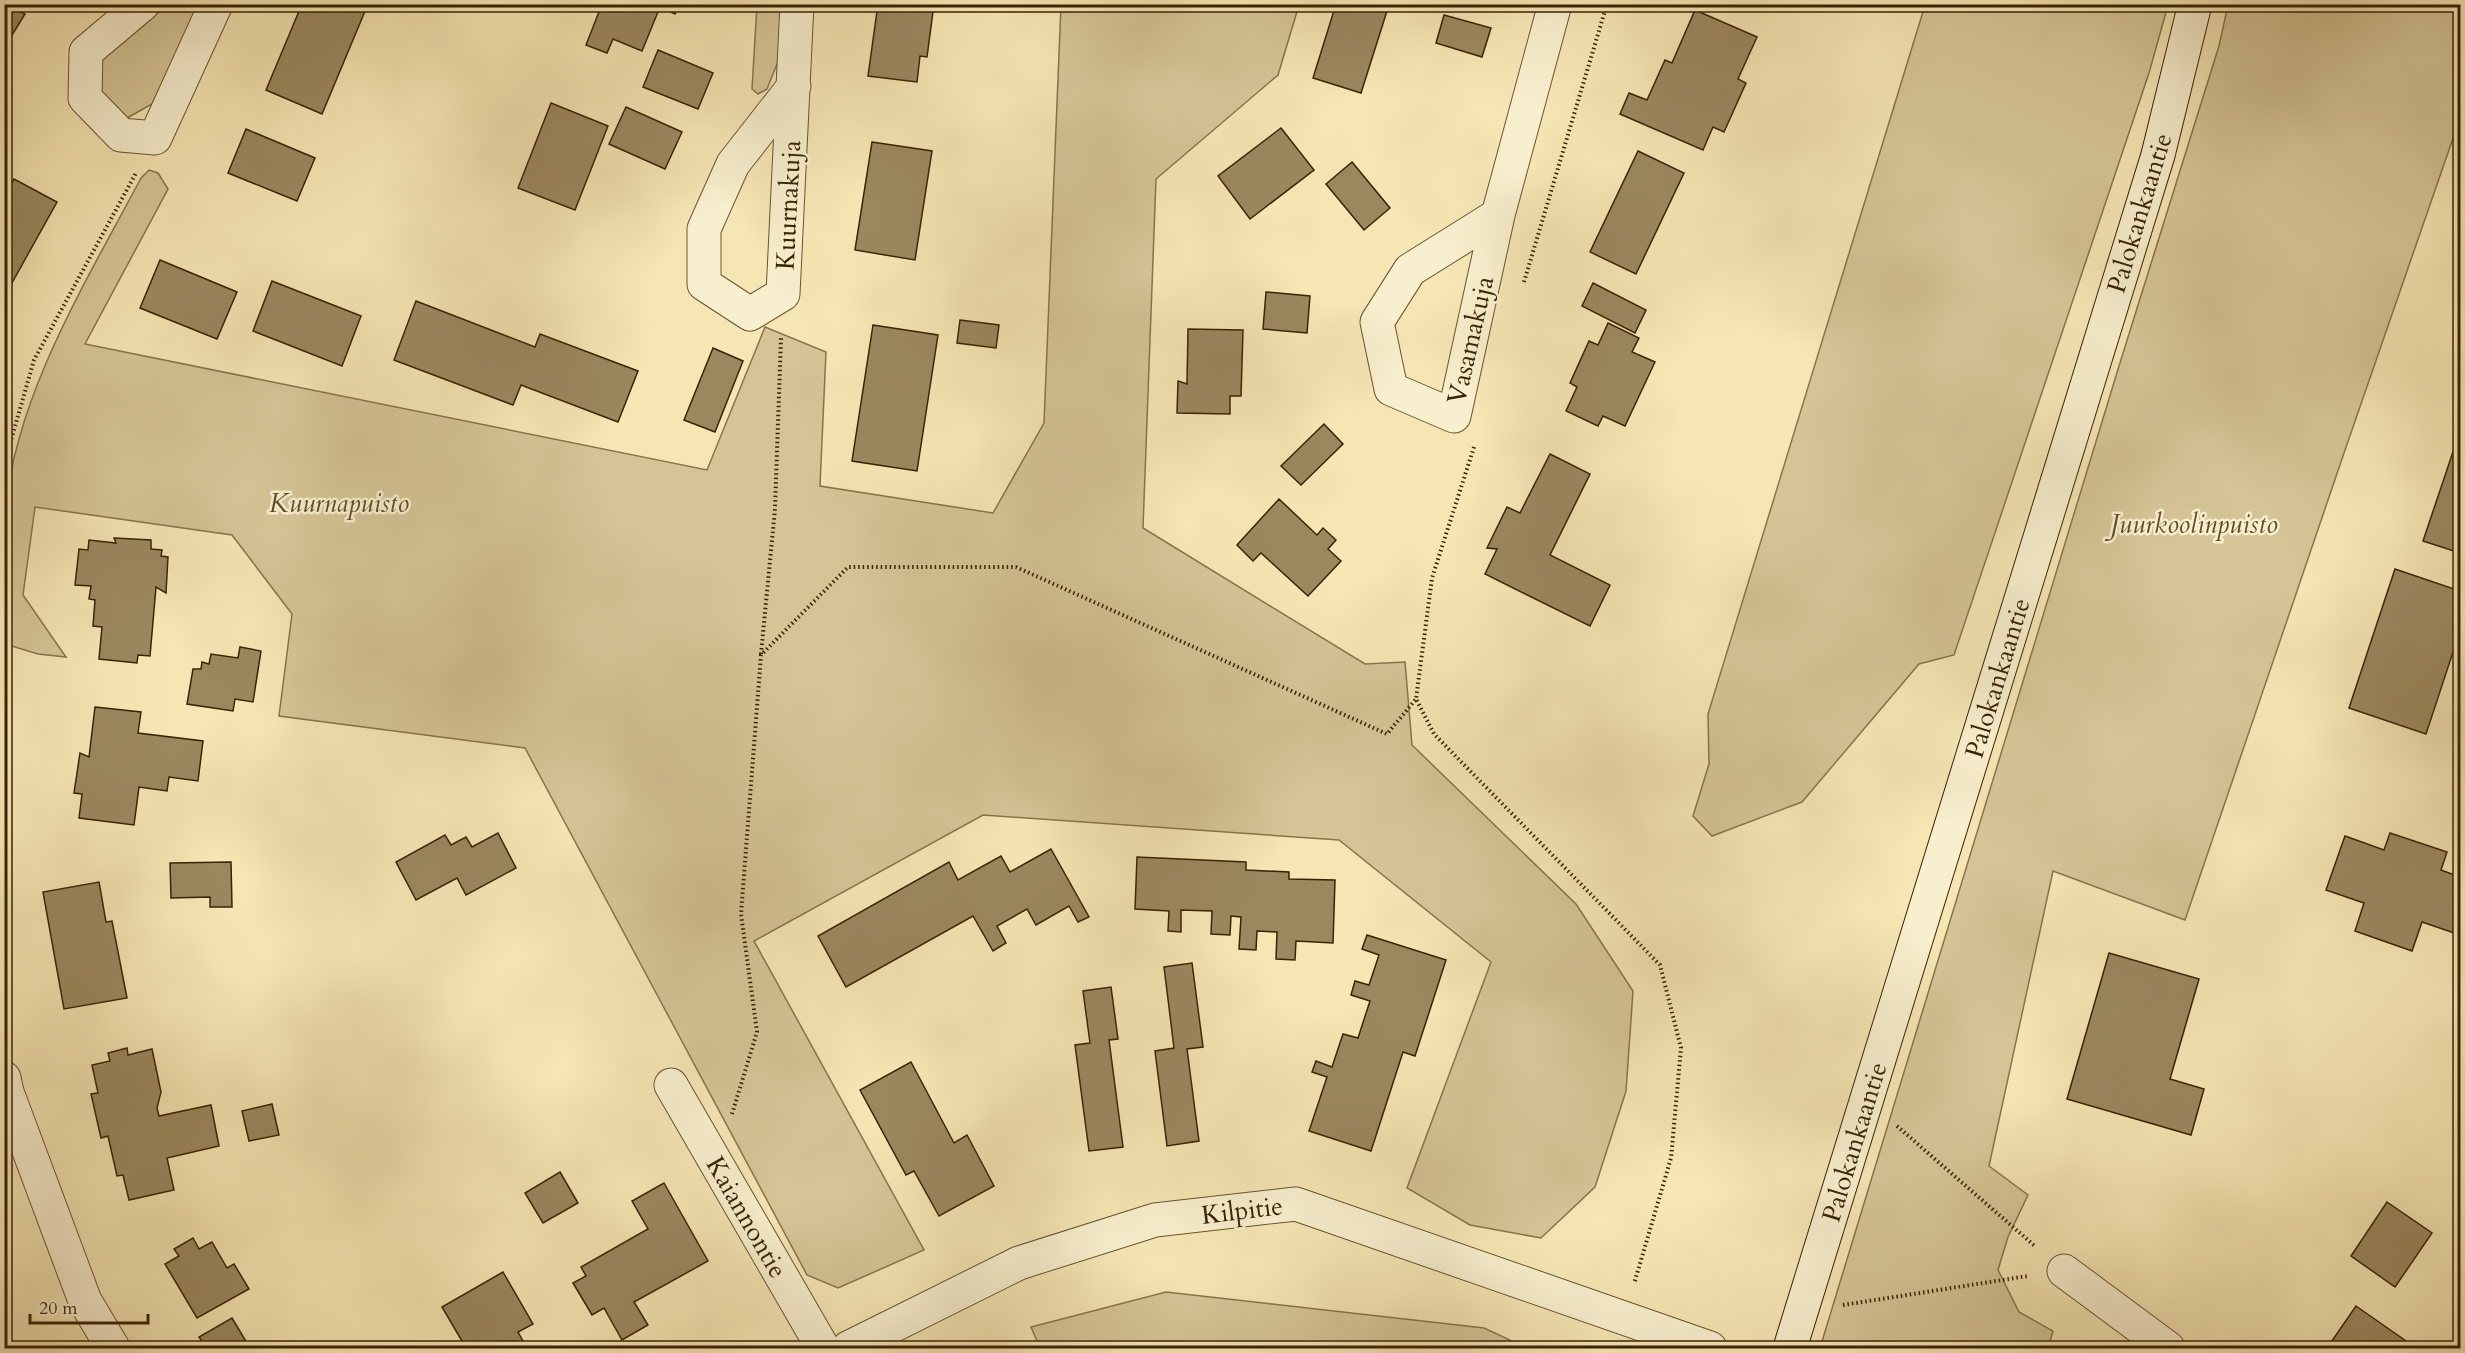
<svg xmlns="http://www.w3.org/2000/svg" width="2465" height="1353" viewBox="0 0 2465 1353" font-family="Cardo,serif">
<style>
.green{fill:#d5c596;stroke:#87744c;stroke-width:1.5}
.building{fill:#9b885f;stroke:#392303;stroke-width:1.5}
.lines{fill:none;stroke-linecap:round;stroke-linejoin:round}
.street-casing{stroke:#68542f;stroke-width:35}
.secondary-casing{stroke:#392303;stroke-width:35}
.path{stroke:#392303;stroke-width:4;stroke-dasharray:1.5 3;stroke-linecap:butt}
.street{stroke:#f8efce;stroke-width:33}
.secondary{stroke:#f8efce;stroke-width:33}
.labels{text-anchor:middle;stroke-width:5;stroke-linejoin:round;paint-order:stroke}
.street-label{font-size:26px;fill:#392303;stroke:#f8efce}
.park-label{font-size:26px;font-style:italic;fill:#604c28;stroke:#f8efce}
</style>
<rect width="100%" height="100%" fill="#f5e6b4"/>
<filter id="stains"><feTurbulence type="fractalNoise" baseFrequency=".00333" numOctaves="4"/><feColorMatrix values="0 0 0 0 .2 0 0 0 0 .09 0 0 0 0 .02 0 0 0 .5 -.17"/></filter>
<radialGradient id="worn" r=".72"><stop offset=".6" stop-color="#630" stop-opacity="0"/><stop offset="1" stop-color="#630" stop-opacity=".3"/></radialGradient>
<g class="green">
<path d="M170,5H206L152,104L127,118L95,96L93,64L118,38Z"/>
<path d="M757,5H784L783,49L767,89L758,94L752,89Z"/>
<path d="M1061,5H1299L1278,75L1156,179L1143,528L1365,664L1405,662L1412,745L1576,904L1633,991L1626,1091L1595,1187L1541,1238L1470,1225L1407,1188L1491,962L1339,840L983,815L754,941L924,1250L838,1288L807,1275L525,748L279,716L292,614L232,535L35,507L23,595L66,657L38,654L5,644C4,601 0,554 5,511C17,392 86,282 141,178L149,170L158,173L168,189L85,344L707,470L765,327L826,352L820,486L993,513L1044,423Z"/>
<path d="M1925,5H2168L2149,73L1954,655L1919,664L1802,802L1712,836L1693,816L1709,764L1708,714Z"/>
<path d="M2228,5H2460V118L2344,453L2185,920L2053,871L1989,1166L2028,1195L2008,1237L1998,1270L2019,1312L2053,1331L2048,1348H1820L2119,366L2219,46Z"/>
<path d="M1166,1292L1484,1328L1527,1348H1040L1031,1327Z"/>
</g>
<g class="building">
<path d="M4,4L25,14L4,48Z"/>
<path d="M302,4H368L322,114L266,90Z"/>
<path d="M602,4H679L675,14L660,7L642,51L613,39L607,53L586,45Z"/>
<path d="M878,4H934L927,57L920,56L917,82L868,76Z"/>
<path d="M1336,4H1366L1387,11L1361,93L1313,78Z"/>
<path d="M1695,10L1757,37L1738,79L1746,83L1724,132L1713,127L1703,150L1620,114L1629,93L1647,100L1665,60L1672,63Z"/>
<path d="M1444,15L1491,28L1482,57L1436,43Z"/>
<path d="M658,50L713,73L698,109L643,87Z"/>
<path d="M551,103L608,126L575,210L518,188Z"/>
<path d="M626,107L682,132L665,169L609,144Z"/>
<path d="M1281,128L1314,170L1250,219L1218,176Z"/>
<path d="M246,129L315,158L297,201L228,173Z"/>
<path d="M872,142L932,151L915,260L855,250Z"/>
<path d="M1638,151L1684,173L1636,274L1590,252Z"/>
<path d="M1352,162L1390,208L1364,230L1326,184Z"/>
<path d="M14,179L57,202L8,290L4,288V196Z"/>
<path d="M160,260L237,292L217,339L140,308Z"/>
<path d="M272,281L361,316L342,366L253,331Z"/>
<path d="M1593,283L1646,310L1635,333L1582,306Z"/>
<path d="M1266,292L1310,296L1307,333L1263,329Z"/>
<path d="M416,301L535,347L540,334L638,371L618,422L521,385L513,405L394,360Z"/>
<path d="M960,320L999,325L996,348L957,343Z"/>
<path d="M1608,323L1639,338L1632,352L1655,362L1625,426L1603,416L1598,426L1566,411L1577,387L1570,383L1589,341L1598,345Z"/>
<path d="M873,325L938,335L917,471L852,461Z"/>
<path d="M1188,329L1243,330L1241,396H1230V414L1177,413L1178,381L1187,384Z"/>
<path d="M713,348L743,361L715,432L684,420Z"/>
<path d="M1324,424L1343,444L1301,485L1281,466Z"/>
<path d="M2460,431V553L2423,541Z"/>
<path d="M1550,454L1590,474L1550,555L1610,585L1590,626L1485,574L1497,549L1487,548L1507,507L1520,513Z"/>
<path d="M1279,499L1317,535L1323,528L1336,540L1328,549L1341,561L1308,596L1261,553L1253,561L1237,545Z"/>
<path d="M114,538L151,540V549L162,550L161,556L168,557L166,593L156,587L150,656L138,655L137,663L99,659L102,627L93,626L95,600L89,599L91,586L75,585L79,549L88,550L89,540L116,543Z"/>
<path d="M2395,569L2460,591V648L2455,646L2426,734L2349,708Z"/>
<path d="M240,647L261,651L253,702L235,699L233,711L187,704L193,669H201L202,662L209,664L211,654L238,658Z"/>
<path d="M95,707L141,712L138,733L203,741L198,781L169,777L167,791L139,787L134,825L79,818L82,794L74,793L80,753L89,757Z"/>
<path d="M498,833L516,868L466,895L457,878L416,900L396,862L445,835L451,845L466,837L472,847Z"/>
<path d="M2390,833L2447,852L2441,870L2460,877V935L2422,922L2412,951L2355,931L2364,903L2326,890L2345,836L2384,850Z"/>
<path d="M1051,849L1089,917L1078,922L1069,906L1036,925L1027,909L997,926L1006,943L993,951L973,916L846,987L818,936L949,862L958,880L1001,856L1010,872Z"/>
<path d="M1137,857L1246,862V870L1289,872V879L1335,880L1333,943L1296,941L1295,960L1276,959L1277,932L1257,931L1256,950L1239,949L1241,917L1231,916L1230,935L1211,934L1212,911L1181,910V932L1168,931L1169,911L1135,909Z"/>
<path d="M231,862L232,907H210V897L171,898L170,863Z"/>
<path d="M99,882L106,922L112,921L127,998L64,1009L43,892Z"/>
<path d="M1367,935L1446,960L1415,1056L1403,1052L1371,1151L1309,1131L1327,1077L1312,1072L1316,1061L1332,1067L1343,1034L1358,1038L1370,1001L1351,995L1355,981L1369,985L1379,955L1362,949Z"/>
<path d="M2109,953L2199,979L2170,1079L2204,1089L2191,1135L2067,1099Z"/>
<path d="M1192,963L1203,1047L1187,1049L1199,1141L1167,1146L1155,1051L1174,1048L1164,967Z"/>
<path d="M1111,987L1118,1039L1109,1040L1123,1147L1089,1151L1075,1045L1090,1043L1083,991Z"/>
<path d="M127,1048L128,1055L152,1049L161,1092L157,1108L159,1116L211,1105L219,1146L167,1158L174,1190L129,1200L123,1175L117,1176L108,1136L101,1138L91,1094L98,1093L92,1065L110,1061L108,1053Z"/>
<path d="M911,1062L954,1143L967,1135L994,1186L939,1216L914,1171L906,1175L860,1090Z"/>
<path d="M272,1104L279,1135L249,1141L242,1111Z"/>
<path d="M560,1172L578,1203L543,1223L525,1193Z"/>
<path d="M664,1183L708,1261L634,1302L648,1325L622,1340L604,1308L592,1315L573,1283L586,1276L581,1267L648,1229L632,1201Z"/>
<path d="M2387,1202L2432,1233L2395,1287L2351,1256Z"/>
<path d="M193,1238L199,1249L212,1242L227,1268L234,1264L249,1289L197,1318L165,1264L179,1256L174,1249Z"/>
<path d="M503,1272L533,1324L518,1332L527,1348H466L442,1307Z"/>
<path d="M2356,1306L2416,1348H2327Z"/>
<path d="M232,1318L250,1348H206L199,1337Z"/>
</g>
<g class="lines">
<defs>
<g id="street">
<path d="M143,4L86,52L85,98L121,135L155,138L216,4"/>
<path d="M794,86L733,164L704,229V284L750,314L783,294L797,4"/>
<path d="M1498,215L1410,270L1377,322L1391,389L1454,416L1498,215L1555,4"/>
<path d="M4,1078L7,1092L85,1301L113,1348"/>
<path d="M671,1085L823,1348"/>
<path d="M2064,1271L2168,1348"/>
<path d="M848,1348L1019,1263L1155,1220L1296,1204L1710,1348"/>
</g>
<path id="secondary" d="M1790,1348L2158,155L2195,4"/>
</defs>
<use href="#street" class="street-casing"/>
<use href="#secondary" class="secondary-casing"/>
<g class="path">
<path d="M1524,282L1607,4"/>
<path d="M1474,447L1432,578L1416,699L1434,734L1660,965L1681,1048L1671,1158L1634,1284"/>
<path d="M4,465L34,360L136,173"/>
<path d="M761,654L775,509L781,338"/>
<path d="M732,1114L757,1032L741,914L761,655L848,567H1016L1387,734L1416,699"/>
<path d="M1897,1126L2036,1247"/>
<path d="M1843,1305L2028,1276"/>
</g>
<use href="#street" class="street"/>
<use href="#secondary" class="secondary"/>
</g>
<g class="labels">
<g class="street-label">
<text transform="translate(788 205) rotate(-87)" y="9">Kuurnakuja</text>
<text transform="translate(2139 213) rotate(-73)" y="9">Palokankaantie</text>
<text transform="translate(1470 340) rotate(-77)" y="9">Vasamakuja</text>
<text transform="translate(1997 678) rotate(-73)" y="9">Palokankaantie</text>
<text transform="translate(1854 1142) rotate(-73)" y="9">Palokankaantie</text>
<text transform="translate(1242 1210) rotate(-7)" y="9">Kilpitie</text>
<text transform="translate(747 1217) rotate(60)" y="9">Kaiannontie</text>
</g>
<g class="park-label">
<text x="339" y="512">Kuurnapuisto</text>
<text x="2194" y="533">Juurkoolinpuisto</text>
</g>
</g>
<rect width="2465" height="1353" fill="none" stroke="#f5e6b4" stroke-width="24"/>
<rect x="6" y="6" width="2453" height="1341" fill="none" stroke="#392303" stroke-width="3"/>
<rect x="12" y="12" width="2441" height="1329" fill="none" stroke="#392303" stroke-width="1.5"/>
<path d="M30 1314v9h118v-9" fill="none" stroke="#392303" stroke-width="3"/>
<text x="39" y="1314" font-size="18" fill="#392303" stroke="#f8efce" stroke-width="4.5" paint-order="stroke">20 m</text>
<rect width="100%" height="100%" filter="url(#stains)"/>
<rect width="100%" height="100%" fill="url(#worn)"/>
</svg>
